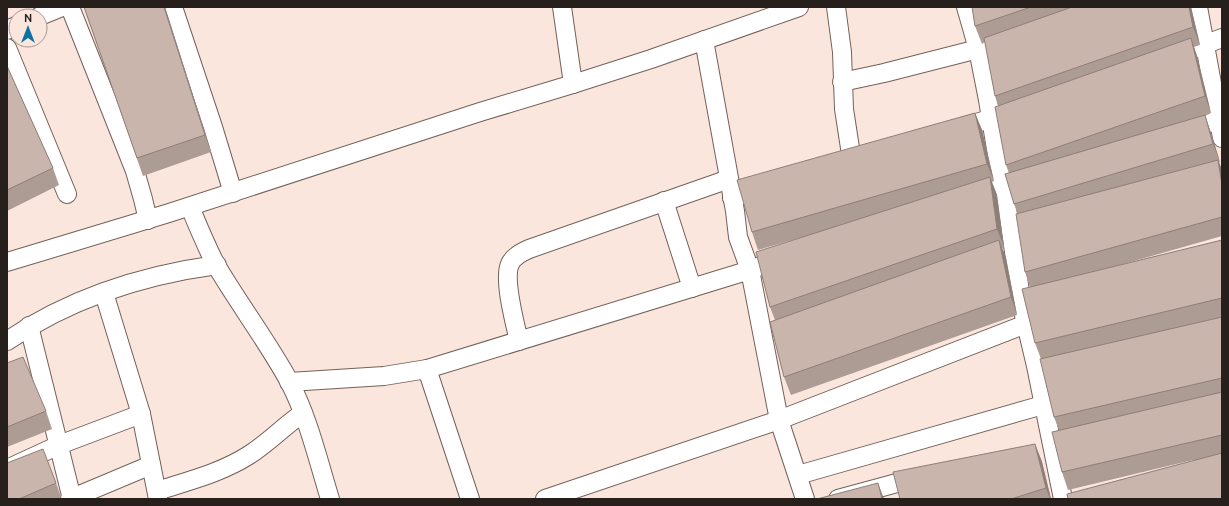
<svg xmlns="http://www.w3.org/2000/svg" width="1229" height="506" viewBox="0 0 1229 506" font-family="Ubuntu,sans-serif">
<style>
.lines{fill:none;stroke-linecap:round;stroke-linejoin:round}
.street-casing{stroke:#736159;stroke-width:20}
.street{stroke:#fff;stroke-width:18}
.wall{fill:#ad9c94}
.shaded-wall{fill:#8d7f78}
.building{fill:#c9b5ac;stroke:#8d7f78}
</style>
<rect width="100%" height="100%" fill="#fbe6dd"/>
<g class="lines">
<defs>
<g id="street">
<path d="M70,7L135,171L143,199L148,220"/>
<path d="M173,7L213,127L233,193"/>
<path d="M562,7L573,84"/>
<path d="M836,7L842,52L844,109L852,161"/>
<path d="M966,7L978,49L988,100L1002,186L1009,219L1023,311L1036,366L1063,499"/>
<path d="M1198,7L1222,138"/>
<path d="M40,16L62,7"/>
<path d="M7,30L16,26"/>
<path d="M704,40L735,211L738,237L750,270L779,420L805,499"/>
<path d="M7,48L67,194"/>
<path d="M1172,57L1222,38"/>
<path d="M842,82L884,73L978,49L988,45"/>
<path d="M956,129L1020,110"/>
<path d="M1185,130L1219,120"/>
<path d="M971,194L1032,180"/>
<path d="M732,198L765,188"/>
<path d="M664,201L692,288"/>
<path d="M190,207C198,226 206,246 216,265C239,304 267,341 289,381C308,417 318,460 330,499"/>
<path d="M7,262L169,213L480,112L573,84L651,59L799,7"/>
<path d="M104,293L141,414L158,499"/>
<path d="M29,326L72,499"/>
<path d="M7,341C69,299 143,275 217,265"/>
<path d="M519,341C515,324 503,279 510,264C513,257 522,252 529,249L729,179"/>
<path d="M427,369L470,499"/>
<path d="M289,382L384,376L427,369L750,270L782,258"/>
<path d="M7,469L59,445L141,414"/>
<path d="M798,475L1043,405"/>
<path d="M157,491C188,481 221,473 249,455C268,443 284,426 303,413"/>
<path d="M70,499L151,465"/>
<path d="M545,499L779,420L1026,324"/>
<path d="M838,499L919,477"/>
</g>
</defs>
<use href="#street" class="street-casing"/>
<use href="#street" class="street"/>
</g>
<g class="wall">
<path d="M84,7H165L211,152L143,176Z"/>
<path d="M972,7H1191L1200,45L1194,47L1197,56L1211,113L1205,116L1211,133L1220,162H1219L1222,170V236L1113,267L1222,240V499L1193,460L1068,490L1062,472L1059,430L1054,417L1041,359L1035,343L1030,287L1025,272L1018,214L1014,204L1009,173L1006,165L998,106L995,96L985,42L982,44L975,26Z"/>
<path d="M7,66L53,168L59,185L7,211Z"/>
<path d="M975,113L982,130L994,181L992,182L997,195L1004,247L1002,248L1006,258L1017,315L791,395L784,377L775,320L770,307L813,234L758,250L752,232Z"/>
<path d="M7,363L46,411L52,429L7,447Z"/>
<path d="M1035,444L1042,462L1051,499H900Z"/>
<path d="M56,483L61,497L58,499H7Z"/>
</g>
<g class="shaded-wall">
<path d="M164,7H165L211,152L205,135Z"/>
<path d="M1189,7H1191L1200,45L1193,27Z"/>
<path d="M1191,38L1197,56L1211,113L1205,96Z"/>
<path d="M975,113L982,130L994,181L987,164Z"/>
<path d="M1205,115L1211,133L1220,162L1213,144Z"/>
<path d="M1218,160L1222,170V185Z"/>
<path d="M990,177L997,195L1004,247L997,229Z"/>
<path d="M999,240L1006,258L1017,315L1011,297Z"/>
<path d="M1035,444L1042,462L1051,499H1050L1046,488Z"/>
<path d="M878,483L884,499H882Z"/>
</g>
<g class="building">
<path d="M84,7H164L205,135L137,158Z"/>
<path d="M972,7H1031L975,26Z"/>
<path d="M1072,7H1189L1193,27L995,96L984,38Z"/>
<path d="M1191,38L1205,96L1006,165L995,107Z"/>
<path d="M7,66L53,168L7,190Z"/>
<path d="M975,113L987,164L752,232L737,180Z"/>
<path d="M1205,115L1213,144L1014,204L1005,174Z"/>
<path d="M1218,160L1222,185V217L1025,272L1016,214Z"/>
<path d="M990,177L997,229L770,307L756,252Z"/>
<path d="M999,240L1011,297L784,377L770,322Z"/>
<path d="M1222,240V298L1035,343L1022,289Z"/>
<path d="M1222,317V378L1054,417L1040,359Z"/>
<path d="M23,357L46,411L7,427V363Z"/>
<path d="M1222,392V435L1062,472L1052,432Z"/>
<path d="M1035,444L1046,488L1011,499H900L893,472Z"/>
<path d="M43,449L56,483L19,499H7V463Z"/>
<path d="M1222,453V499H1068L1067,494Z"/>
<path d="M878,483L882,499H817Z"/>
</g>
<rect width="1229" height="506" fill="none" stroke="#271f1c" stroke-width="16"/>
<g transform="translate(28 28)"><circle r="19" fill="#fbe6dd" stroke="#a69690"/>
<path d="M0-3L7 15L0 10L-7 15Z" fill="#0c729f"/>
<text y="-6" font-size="11" font-weight="bold" text-anchor="middle" fill="#271f1c">N</text>
</g>
</svg>
